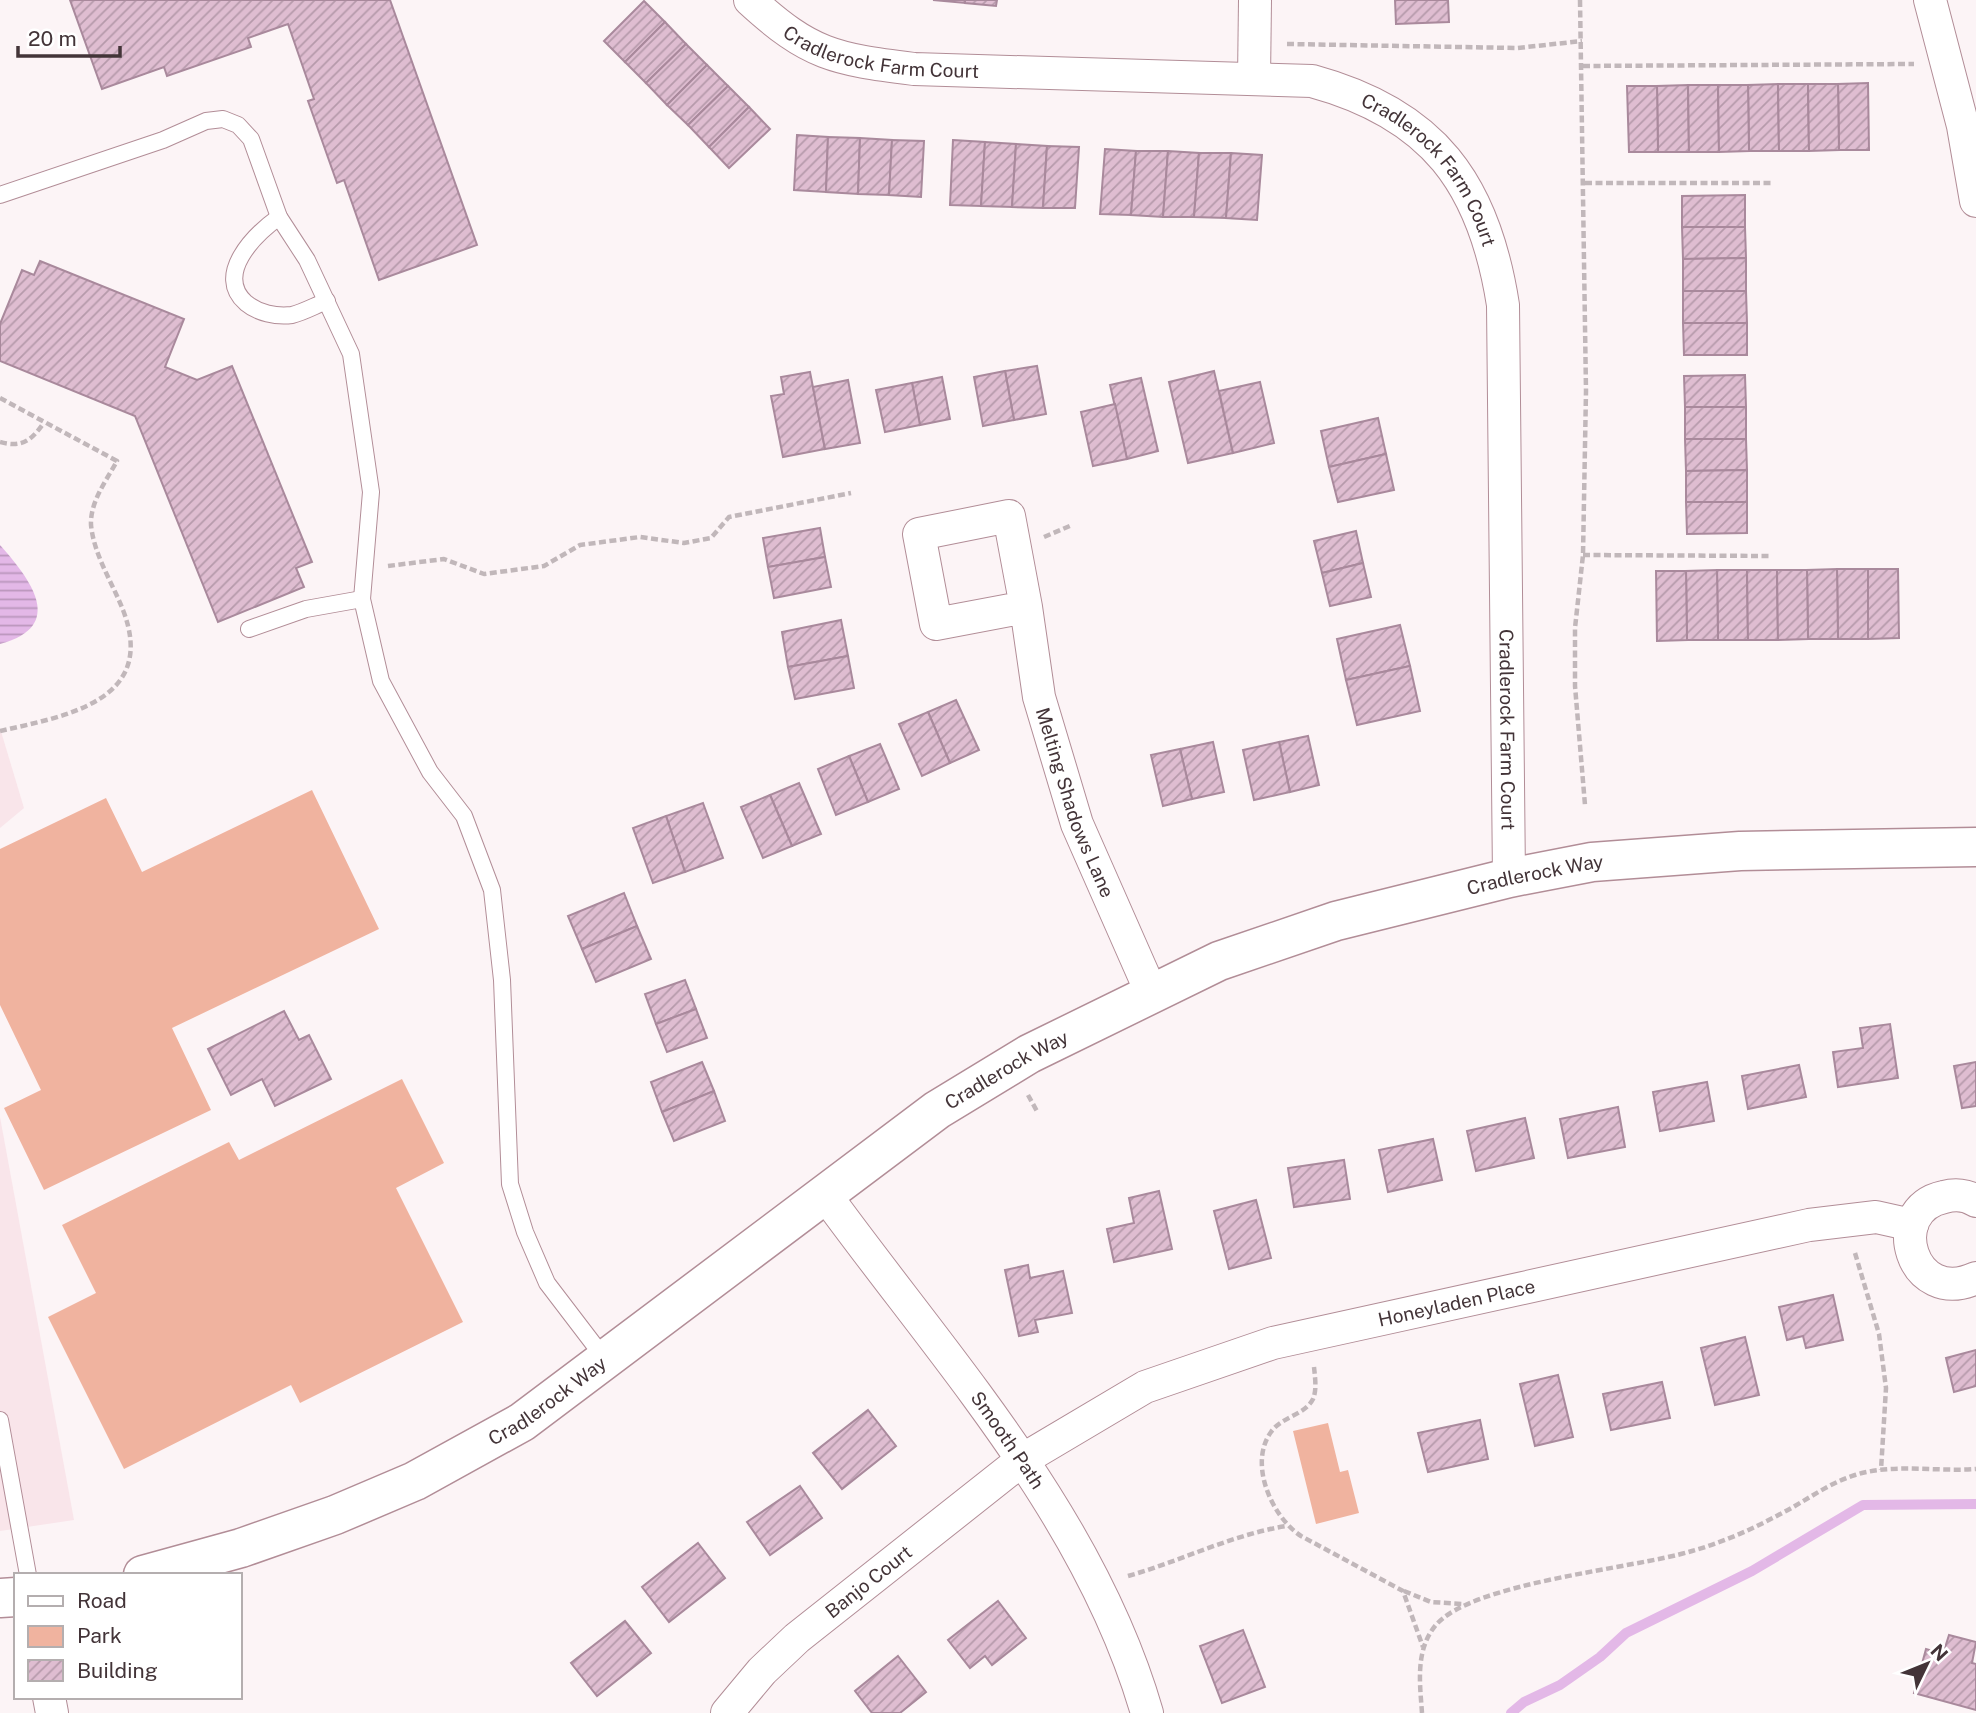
<svg xmlns="http://www.w3.org/2000/svg" width="1976" height="1713" viewBox="0 0 1976 1713" font-family="'Public Sans',sans-serif">
<style>
.built{fill:#f9e5ea}
.park{fill:#f0b39f}
.water{fill:url(#water-rules)}
.lines{fill:none;stroke-linecap:round;stroke-linejoin:round}
.stream{stroke:#e3b8e7;stroke-width:10}
.building{fill:url(#building-hatch);stroke:#a9899c;stroke-width:2}
.service-casing{stroke:#b28d97;stroke-width:18}
.minor-casing{stroke:#b28d97;stroke-width:34}
.tertiary-casing{stroke:#b28d97;stroke-width:41}
.path{stroke:#c1b7ba;stroke-width:4.5;stroke-dasharray:7 3.5;stroke-linecap:butt}
.service{stroke:#fff;stroke-width:16}
.minor{stroke:#fff;stroke-width:32}
.tertiary{stroke:#fff;stroke-width:38}
.labels{text-anchor:middle;stroke-width:5;stroke-linejoin:round;paint-order:stroke}
.street-label{font-size:19px;fill:#433438;stroke:#fff}
</style>
<defs>
<pattern id="water-rules" width="6" height="5" patternUnits="userSpaceOnUse" patternTransform="scale(1.75)"><rect width="6" height="5" fill="#e3b8e7"/><path d="M0 2.5h6" fill="none" stroke="#ba96bc"/></pattern>
<pattern id="building-hatch" width="6" height="6" patternUnits="userSpaceOnUse" patternTransform="scale(1.75)"><rect width="6" height="6" fill="#dfbdd1"/><path d="M-1 1l2-2M0 6l6-6M5 7l2-2" fill="none" stroke="#b69aab"/></pattern>
</defs>
<rect width="100%" height="100%" fill="#fcf4f6"/>
<g class="built">
<path d="M0,728L24,808L0,828Z"/>
<path d="M0,1117L74,1520L0,1531Z"/>
</g>
<g class="park">
<path d="M312,790L379,929L172,1028L211,1110L44,1190L4,1108L41,1090L0,1005V849L106,798L142,872Z"/>
<path d="M402,1079L444,1163L396,1188L463,1322L300,1403L291,1385L124,1469L48,1317L96,1293L62,1225L229,1142L239,1160Z"/>
<path d="M1328,1423L1340,1472L1348,1470L1359,1513L1316,1524L1293,1431Z"/>
</g>
<path class="water" d="M0,545C30,579 67,626 0,644Z"/>
<g class="lines">
<path class="stream" d="M1511,1713L1524,1702L1560,1685L1600,1657L1626,1633L1752,1571L1863,1505L1976,1504"/>
</g>
<g class="building">
<path d="M70,0H390L477,245L379,280L344,180L337,183L308,101L314,99L288,24L248,38L251,47L167,76L164,67L102,89Z"/>
<path d="M933,0H965V3Z"/>
<path d="M965,0H997L996,6L965,3Z"/>
<path d="M1395,0H1448L1449,22L1396,24Z"/>
<path d="M644,1L665,22L625,62L604,41Z"/>
<path d="M665,22L686,44L646,83L625,62Z"/>
<path d="M686,44L707,65L667,105L646,83Z"/>
<path d="M707,65L728,86L688,125L667,105Z"/>
<path d="M1868,83L1869,150H1839L1838,84Z"/>
<path d="M1778,84L1779,151H1749L1748,85Z"/>
<path d="M1778,84H1808L1809,151H1779Z"/>
<path d="M1808,84H1838L1839,150L1809,151Z"/>
<path d="M1688,85L1689,152H1658L1657,86Z"/>
<path d="M1688,85H1718L1719,152H1689Z"/>
<path d="M1718,85H1748L1749,151L1719,152Z"/>
<path d="M728,86L749,107L709,147L688,125Z"/>
<path d="M1627,86H1657L1658,152H1629Z"/>
<path d="M749,107L770,129L729,168L709,147Z"/>
<path d="M797,135L828,137L826,192L794,190Z"/>
<path d="M828,137L860,138L858,194L826,192Z"/>
<path d="M860,138L892,140L889,195L858,194Z"/>
<path d="M892,140L924,141L921,197L889,195Z"/>
<path d="M953,140L985,142L981,206L950,205Z"/>
<path d="M985,142L1016,144L1012,207L981,206Z"/>
<path d="M1016,144L1047,146L1043,208L1012,207Z"/>
<path d="M1047,146L1079,147L1075,208H1043Z"/>
<path d="M1105,149L1136,151L1131,215L1100,214Z"/>
<path d="M1136,151H1168L1163,217L1131,215Z"/>
<path d="M1168,151L1199,153L1194,217H1163Z"/>
<path d="M1199,153H1231L1226,218L1194,217Z"/>
<path d="M1231,153L1262,155L1257,220L1226,218Z"/>
<path d="M1745,195V227H1682V196Z"/>
<path d="M1682,227H1745L1746,258L1683,259Z"/>
<path d="M1746,258V291H1683V259Z"/>
<path d="M40,261L184,319L165,367L197,380L232,366L312,562L296,568L304,587L218,622L135,416L0,361V324L22,270L34,275Z"/>
<path d="M1683,291H1746L1747,323H1683Z"/>
<path d="M1683,323H1747V355H1684Z"/>
<path d="M1037,366L1046,414L1014,420L1005,371Z"/>
<path d="M1005,371L1014,420L983,426L974,377Z"/>
<path d="M1214,371L1233,453L1188,463L1169,382Z"/>
<path d="M810,372L825,449L783,457L771,396L784,394L781,377Z"/>
<path d="M1745,375L1746,407H1685L1684,376Z"/>
<path d="M942,377L950,419L920,425L912,383Z"/>
<path d="M1141,378L1158,451L1127,459L1110,385Z"/>
<path d="M848,380L860,443L825,449L813,387Z"/>
<path d="M1260,382L1274,443L1233,453L1219,391Z"/>
<path d="M912,383L920,425L885,432L876,390Z"/>
<path d="M1115,404L1127,459L1093,466L1081,412Z"/>
<rect x="1685" y="407" width="61" height="32"/>
<path d="M1378,418L1386,454L1329,467L1321,431Z"/>
<path d="M1685,439H1746L1747,470L1686,471Z"/>
<path d="M1386,454L1394,490L1338,502L1329,467Z"/>
<path d="M1747,470V502H1686V471Z"/>
<path d="M1686,502H1747V533L1687,534Z"/>
<path d="M820,528L825,557L768,567L763,538Z"/>
<path d="M1356,531L1363,563L1322,573L1314,541Z"/>
<path d="M825,557L831,587L774,598L768,567Z"/>
<path d="M1363,563L1371,597L1330,606L1322,573Z"/>
<path d="M1837,569H1868V639H1838Z"/>
<path d="M1837,569L1838,639H1808L1807,570Z"/>
<path d="M1868,569H1898L1899,638L1868,639Z"/>
<path d="M1717,570H1747L1748,640H1718Z"/>
<path d="M1717,570L1718,640H1687L1686,571Z"/>
<path d="M1747,570H1777L1778,640H1748Z"/>
<path d="M1777,570H1807L1808,639L1778,640Z"/>
<path d="M1656,571H1686L1687,640L1657,641Z"/>
<path d="M841,620L848,656L788,667L782,632Z"/>
<path d="M1400,625L1410,666L1346,680L1337,639Z"/>
<path d="M848,656L854,688L795,699L788,667Z"/>
<path d="M1410,666L1420,711L1357,725L1346,680Z"/>
<path d="M956,700L979,750L950,763L928,712Z"/>
<path d="M928,712L950,763L922,776L899,724Z"/>
<path d="M1308,736L1319,785L1290,792L1279,742Z"/>
<path d="M1213,742L1224,792L1192,799L1180,749Z"/>
<path d="M1279,742L1290,792L1254,800L1243,750Z"/>
<path d="M880,744L899,789L868,802L849,756Z"/>
<path d="M1180,749L1192,799L1163,806L1151,755Z"/>
<path d="M849,756L868,802L836,815L818,769Z"/>
<path d="M799,783L821,834L792,846L770,795Z"/>
<path d="M770,795L792,846L763,858L741,807Z"/>
<path d="M703,803L723,858L685,872L666,816Z"/>
<path d="M666,816L685,872L653,883L633,828Z"/>
<path d="M624,893L637,926L582,949L568,916Z"/>
<path d="M637,926L651,959L596,982L582,949Z"/>
<path d="M685,980L696,1009L656,1024L645,994Z"/>
<path d="M696,1009L707,1038L667,1052L656,1024Z"/>
<path d="M284,1011L299,1040L309,1035L331,1079L275,1106L262,1079L231,1095L208,1049Z"/>
<path d="M1890,1024L1898,1078L1838,1087L1833,1052L1863,1048L1860,1028Z"/>
<path d="M702,1062L714,1091L662,1112L651,1082Z"/>
<path d="M1976,1062V1106L1962,1108L1954,1066Z"/>
<path d="M1799,1065L1806,1097L1748,1109L1742,1076Z"/>
<path d="M1707,1082L1714,1121L1660,1131L1653,1092Z"/>
<path d="M714,1091L725,1121L674,1141L662,1112Z"/>
<path d="M1618,1107L1625,1147L1568,1158L1560,1119Z"/>
<path d="M1525,1118L1534,1158L1476,1171L1467,1131Z"/>
<path d="M1433,1139L1442,1180L1388,1192L1379,1150Z"/>
<path d="M1344,1160L1350,1199L1294,1207L1288,1168Z"/>
<path d="M1159,1191L1172,1249L1114,1262L1107,1229L1134,1223L1129,1198Z"/>
<path d="M1256,1200L1271,1258L1229,1269L1214,1211Z"/>
<path d="M1028,1265L1030,1278L1063,1271L1072,1313L1035,1320L1038,1332L1019,1336L1005,1270Z"/>
<path d="M1833,1295L1843,1340L1806,1348L1803,1336L1787,1340L1779,1307Z"/>
<path d="M1745,1337L1759,1395L1715,1405L1701,1348Z"/>
<path d="M1976,1350V1386L1954,1392L1946,1358Z"/>
<path d="M1558,1375L1573,1437L1535,1446L1520,1384Z"/>
<path d="M1662,1382L1670,1418L1611,1430L1603,1394Z"/>
<path d="M868,1410L896,1446L842,1489L813,1453Z"/>
<path d="M1480,1420L1488,1459L1428,1472L1418,1433Z"/>
<path d="M800,1486L822,1518L770,1555L747,1522Z"/>
<path d="M698,1543L725,1578L669,1622L642,1587Z"/>
<path d="M998,1601L1026,1638L992,1665L985,1656L970,1668L948,1640Z"/>
<path d="M625,1621L651,1653L597,1696L571,1663Z"/>
<path d="M1243,1630L1265,1687L1222,1703L1200,1646Z"/>
<path d="M1949,1635L1976,1642L1972,1663L1976,1664V1710L1914,1693L1926,1649L1943,1654Z"/>
<path d="M898,1656L926,1692L900,1713H872L855,1691Z"/>
</g>
<g class="lines">
<defs>
<g id="service">
<path d="M0,195L163,140L206,121L223,119L238,125L251,139L279,217L307,260L351,354L371,492L362,599L381,681L430,772L464,816L492,890L502,980L510,1184L525,1232L547,1283L605,1359"/>
<path d="M279,217C254,235 214,275 246,303C258,313 276,317 292,315C304,312 316,305 327,301"/>
<path d="M249,629L306,609L362,599"/>
<path d="M0,1420L28,1575"/>
</g>
<g id="minor">
<path id="s1" d="M750,0C810,55 834,59 914,69L1312,81C1433,114 1484,183 1503,305L1509,878"/>
<path d="M1930,0L1963,126L1976,201"/>
<path d="M1254,79L1255,0"/>
<path id="s2" d="M1026,607L1009,516L919,534L936,624L1026,607L1039,697L1077,824L1151,992"/>
<path id="s3" d="M824,1193C943,1357 1090,1515 1147,1713"/>
<path d="M1976,1201C1967,1195 1955,1194 1944,1197C1883,1210 1911,1308 1976,1278"/>
<path d="M49,1697L52,1713"/>
<path id="s4" d="M727,1713L762,1671L797,1638L1022,1460L1145,1387L1273,1343L1809,1225L1876,1217L1912,1225"/>
</g>
<g id="tertiary">
<path id="s5" d="M143,1575L241,1548L335,1515L415,1481L522,1422L937,1110L1029,1054L1219,961L1336,921L1509,878L1592,862L1740,851L1976,847"/>
<path d="M0,1598L16,1597"/>
</g>
</defs>
<use href="#service" class="service-casing"/>
<use href="#minor" class="minor-casing"/>
<use href="#tertiary" class="tertiary-casing"/>
<g class="path">
<path d="M1580,0L1586,391L1583,555L1575,628V686L1585,805"/>
<path d="M1287,44L1517,48L1582,41"/>
<path d="M1583,66L1914,64"/>
<path d="M1585,183H1771"/>
<path d="M0,398L117,461C106,481 90,502 91,525C94,555 112,582 123,610C158,701 66,716 0,731"/>
<path d="M0,442C21,448 31,441 43,424"/>
<path d="M1044,537L1072,525"/>
<path d="M1583,555L1771,556"/>
<path d="M388,566L444,559L484,574L544,566L580,545L640,537L684,543L711,538L729,517L851,493"/>
<path d="M1028,1095L1038,1113"/>
<path d="M1855,1253L1879,1334L1886,1388L1881,1470"/>
<path d="M1314,1367C1315,1377 1317,1390 1313,1399C1305,1415 1281,1417 1271,1432C1248,1464 1272,1517 1301,1536L1403,1591L1423,1647"/>
<path d="M1128,1576C1181,1561 1231,1535 1286,1526"/>
<path d="M1404,1591L1431,1602L1463,1604"/>
<path d="M1422,1713C1420,1684 1415,1651 1435,1626C1471,1582 1633,1569 1692,1551C1724,1542 1755,1528 1784,1512C1807,1500 1829,1483 1855,1475C1893,1463 1936,1472 1976,1469"/>
</g>
<use href="#service" class="service"/>
<use href="#minor" class="minor"/>
<use href="#tertiary" class="tertiary"/>
</g>
<g class="labels">
<g class="street-label">
<text dy="7" stroke="none"><textPath href="#s1" startOffset="147">Cradlerock Farm Court</textPath></text>
<text dy="7" stroke="none"><textPath href="#s1" startOffset="735">Cradlerock Farm Court</textPath></text>
<text dy="7" stroke="none"><textPath href="#s1" startOffset="1321">Cradlerock Farm Court</textPath></text>
<text dy="7" stroke="none"><textPath href="#s2" startOffset="570">Melting Shadows Lane</textPath></text>
<text dy="7" stroke="none"><textPath href="#s5" startOffset="1577">Cradlerock Way</textPath></text>
<text dy="7" stroke="none"><textPath href="#s5" startOffset="1010">Cradlerock Way</textPath></text>
<text dy="7" stroke="none"><textPath href="#s4" startOffset="856">Honeyladen Place</textPath></text>
<text dy="7" stroke="none"><textPath href="#s5" startOffset="443">Cradlerock Way</textPath></text>
<text dy="7" stroke="none"><textPath href="#s3" startOffset="308">Smooth Path</textPath></text>
<text dy="7" stroke="none"><textPath href="#s4" startOffset="194">Banjo Court</textPath></text>
</g>
</g>
<rect x="14" y="1573" width="228" height="126" fill="#ffffff" stroke="#b4aeaf" stroke-width="2"/>
<rect x="28" y="1596" width="35" height="10" fill="#ffffff" stroke="#b4aeaf" stroke-width="2"/>
<text x="77" y="1608" font-size="21" fill="#433438">Road</text>
<rect x="28" y="1626" width="35" height="21" fill="#f0b39f" stroke="#b4aeaf" stroke-width="2"/>
<text x="77" y="1643" font-size="21" fill="#433438">Park</text>
<rect x="28" y="1660" width="35" height="21" fill="url(#building-hatch)" stroke="#b4aeaf" stroke-width="2"/>
<text x="77" y="1678" font-size="21" fill="#433438">Building</text>
<g transform="translate(1927 1664) rotate(47)" stroke="#ffffff" stroke-width="5" paint-order="stroke">
<path d="M0-5L12 26L0 18L-12 26Z" fill="#433438"/>
<text y="-10" font-size="19" font-weight="bold" text-anchor="middle" fill="#433438">N</text>
</g>
<path d="M18 46v10h102v-10" fill="none" stroke="#433438" stroke-width="3.5"/>
<text x="28" y="46" font-size="21" fill="#433438" stroke="#ffffff" stroke-width="5" paint-order="stroke">20 m</text>
</svg>
